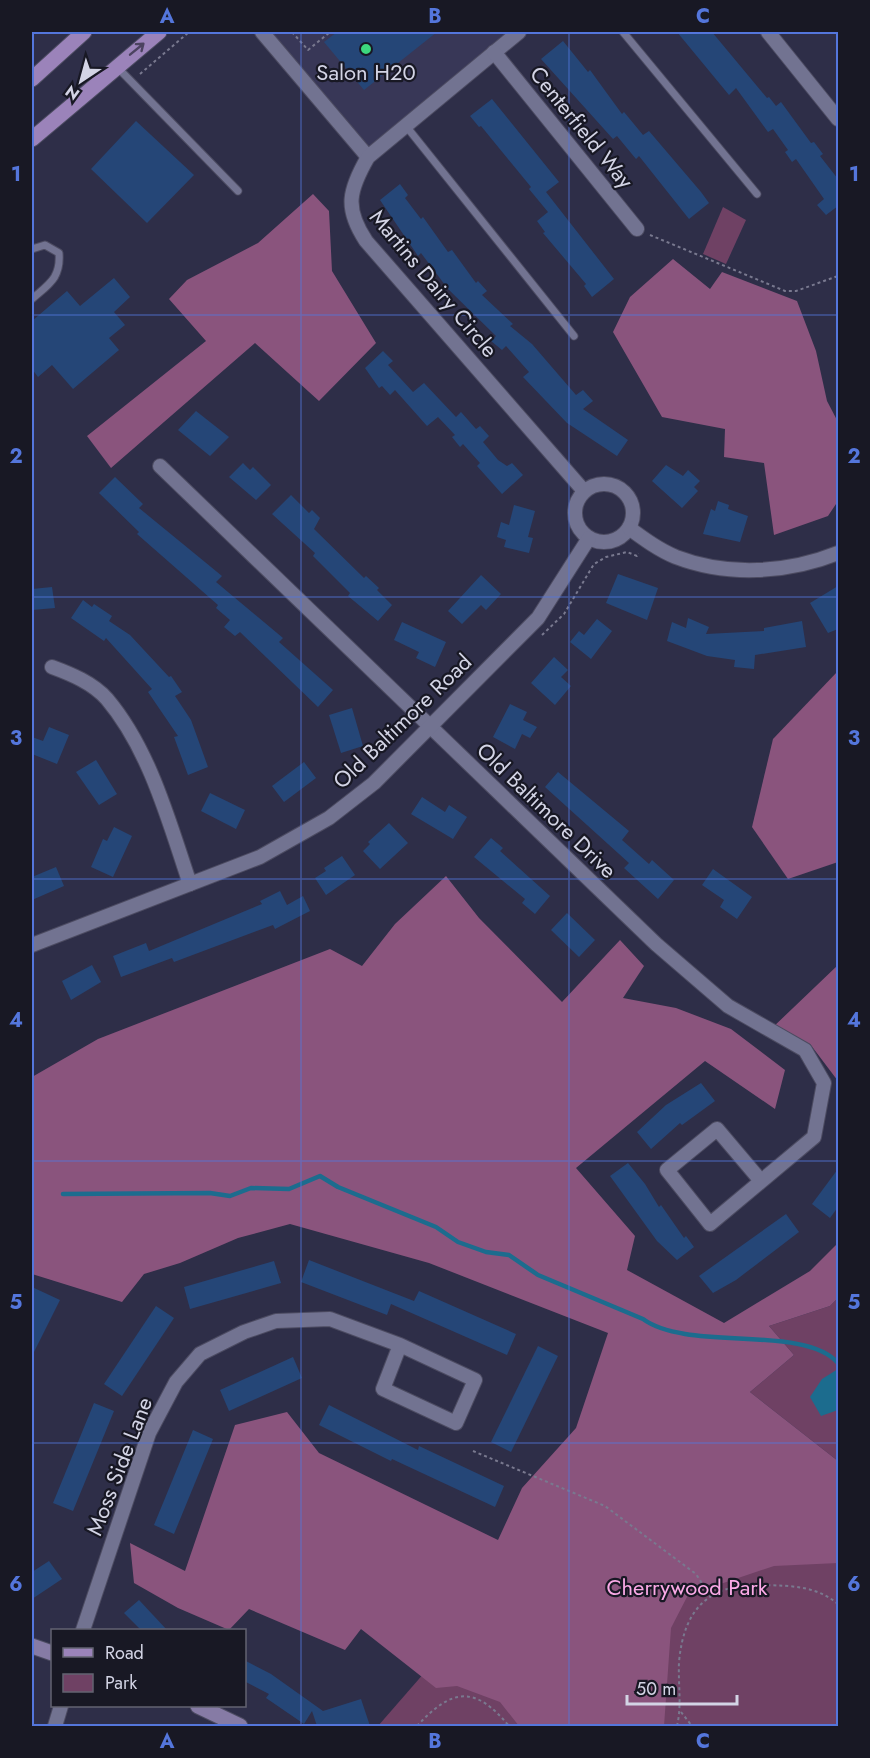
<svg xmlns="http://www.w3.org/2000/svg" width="870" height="1758" viewBox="0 0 870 1758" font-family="Jost,sans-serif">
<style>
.built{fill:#383757}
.green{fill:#6f4164}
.forest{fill:#8a547d}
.water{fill:#1c6c8e}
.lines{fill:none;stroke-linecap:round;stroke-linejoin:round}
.stream{stroke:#1c6c8e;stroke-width:4.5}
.building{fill:#254677}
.lane-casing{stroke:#4c4b61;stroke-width:9}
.street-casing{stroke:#4c4b61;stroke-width:16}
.secondary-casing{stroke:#4c4b61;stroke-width:17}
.primary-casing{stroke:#4c4b61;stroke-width:17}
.path{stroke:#79798f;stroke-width:2;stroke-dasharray:3 3;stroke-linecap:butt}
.lane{stroke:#727391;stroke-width:7}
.street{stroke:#727391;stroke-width:14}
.secondary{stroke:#867ba5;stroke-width:15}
.primary{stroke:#9b83ba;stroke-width:15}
.oneway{stroke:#4c4360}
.grid{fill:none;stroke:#5476dc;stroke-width:1.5;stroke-opacity:0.55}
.poi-dot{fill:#3cd77e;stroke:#181824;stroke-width:2}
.labels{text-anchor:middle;stroke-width:4.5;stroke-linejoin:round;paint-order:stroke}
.poi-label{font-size:22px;fill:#d3d4e5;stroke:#181824}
.street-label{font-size:22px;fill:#d3d4e5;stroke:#181824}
.park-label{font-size:22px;fill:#fbaae7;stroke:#181824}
.neatline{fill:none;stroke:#5476dc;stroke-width:2}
.grid-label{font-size:20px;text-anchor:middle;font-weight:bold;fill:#5476dc}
</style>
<rect width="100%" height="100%" fill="#2e2e48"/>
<path class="built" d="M262,32H519L368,157Z"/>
<g class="green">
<path d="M723,207L746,220L726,264L703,254Z"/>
<path d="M838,1298V1461L750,1392L794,1355L769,1326L830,1306Z"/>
<path d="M838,1532V1726H378L425,1672Z"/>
</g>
<g class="forest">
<path d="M313,194L329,211L332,271L376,343L319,401L255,343L111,468L87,436L206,341L169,299L187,280L258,243Z"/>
<path d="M673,259L710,289L722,272L797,301L816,351L827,401L838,422V501L828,516L774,535L764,463L724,457L725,429L662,417L613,332L630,297Z"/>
<path d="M838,671V862L788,879L752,827L773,739Z"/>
<path d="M446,876L479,918L562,1002L620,940L644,966L623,998L676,1008L731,1029L785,1070L775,1109L705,1061L576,1168L635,1236L627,1270L724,1323L810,1271L838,1243V1298L830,1306L769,1326L794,1355L750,1392L838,1461V1563L774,1566L688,1595L671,1628L664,1726H519L500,1702L457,1686L436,1688L361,1629L345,1650L249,1609L229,1630L178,1608L134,1583L130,1543L185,1571L235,1425L287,1412L319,1453L498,1540L522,1488L576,1428L608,1333L429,1263L290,1224L238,1238L180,1263L144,1274L122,1302L32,1274V1077L98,1039L330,949L362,966L395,924Z"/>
<path d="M838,965V1081L810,1044L770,1030Z"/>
</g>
<path class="water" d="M838,1369V1410L821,1416L810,1397L822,1379Z"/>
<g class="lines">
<path class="stream" d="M63,1194L210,1193L230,1196L251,1188L289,1189L320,1176L338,1187L436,1227L458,1242L486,1252L509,1255L538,1275L643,1319C688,1352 804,1324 838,1363"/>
</g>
<g class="building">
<path d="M337,32H437L364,90L324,42Z"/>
<path d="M677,32H712L767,98L769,97L776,106L781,102L811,143L814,142L823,154L820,156L838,179V206L826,215L817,205L824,199L796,159L792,162L785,152L788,150L773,129L768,132L736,88L729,95Z"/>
<path d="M563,41L588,72L590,70L622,114L624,112L643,135L649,131L701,192L709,203L689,219L639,156L636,159L617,136L613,139L541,59Z"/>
<path d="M492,99L559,182L546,192L614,279L592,297L584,286L586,284L543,233L545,232L537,221L548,212L529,189L531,187L481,126L479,127L470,116Z"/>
<path d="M136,121L194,175L147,223L91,169Z"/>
<path d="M400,184L408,195L405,198L421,219L423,217L448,252L452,250L476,283L478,281L487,291L482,295L513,324L510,326L532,344L576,395L583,390L593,401L583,409L628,440L617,456L567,423L523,377L529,372L506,346L502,350L491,341L496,336L448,289L421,253L418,256L380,200Z"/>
<path d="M114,278L130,297L114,312L125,325L109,338L119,350L73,389L52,365L38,377L32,369V321L67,291L80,306Z"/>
<path d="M383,351L393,361L388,365L413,392L424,383L456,417L461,412L476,429L480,426L489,436L483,442L498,460L507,466L512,463L523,475L502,494L477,466L480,463L463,444L460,447L452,437L455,435L438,417L427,426L395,390L390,395L382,386L379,388L365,368Z"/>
<path d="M196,411L229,437L210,456L178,430Z"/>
<path d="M243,463L250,470L253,467L271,485L256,500L229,477Z"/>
<path d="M666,465L683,476L688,470L700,481L694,487L698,491L682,508L652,481Z"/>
<path d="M115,477L143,504L139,508L222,576L216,582L283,638L279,642L333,690L318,707L240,632L235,636L224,627L230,620L216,608L218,605L137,534L139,532L99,493Z"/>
<path d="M291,495L309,513L312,510L320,518L314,529L364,578L366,576L379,588L377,590L392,605L378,621L348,596L350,593L313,556L315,553L272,514Z"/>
<path d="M718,501L729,505L728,509L748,516L740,542L703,534L711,509L715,511Z"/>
<path d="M514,505L535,511L528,537L533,538L529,553L504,547L506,540L497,537L501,522L509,525Z"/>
<path d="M618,574L658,588L647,620L606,603Z"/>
<path d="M481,575L501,594L486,610L481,605L462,624L448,611Z"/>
<path d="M838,586V629L828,633L810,603Z"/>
<path d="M52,587L55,608L32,610V589Z"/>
<path d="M83,600L92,607L94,604L112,616L109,621L130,635L169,677L171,676L182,692L175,696L191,720L208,767L188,775L174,737L178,736L148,692L152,689L106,638L104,641L71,618Z"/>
<path d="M688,618L709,627L706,634L764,631V628L802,621L806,647L755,655L754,669L734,667L735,660L707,656L667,641L672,622L686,628Z"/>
<path d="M597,619L612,631L591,659L570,642L579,631L584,635Z"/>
<path d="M402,622L446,642L435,667L416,658L419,652L394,640Z"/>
<path d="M554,657L568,670L561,677L571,686L555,705L531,683Z"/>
<path d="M510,704L527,712L523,720L537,727L530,738L522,734L515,749L493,737Z"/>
<path d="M352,708L363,746L341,753L329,715Z"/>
<path d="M49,727L69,735L57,764L32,754V737L43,741Z"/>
<path d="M96,760L117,794L99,805L76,772Z"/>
<path d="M304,762L316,778L284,802L272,786Z"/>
<path d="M558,772L629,831L622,840L649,864L652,860L674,880L658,899L624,868L629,863L545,787Z"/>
<path d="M210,793L245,810L236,829L201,811Z"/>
<path d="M422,797L445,812L449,805L467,817L453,839L411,814Z"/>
<path d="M389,823L408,843L380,869L363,851L370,844L368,842Z"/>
<path d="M114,827L132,836L113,877L91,867L103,839L107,841Z"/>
<path d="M491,838L503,848L500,851L550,896L535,914L522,903L525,899L474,857Z"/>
<path d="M342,856L355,875L326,895L315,878L326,871L324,868Z"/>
<path d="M56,867L64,886L32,900V877Z"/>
<path d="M713,869L752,897L737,919L720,907L724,900L702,885Z"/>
<path d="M280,891L287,905L303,896L310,911L275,929L273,925L174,962L172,958L121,977L113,956L146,943L149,951L262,904L260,901Z"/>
<path d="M567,913L595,940L579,957L551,930Z"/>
<path d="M92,965L101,982L71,1000L62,981Z"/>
<path d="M701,1083L715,1101L682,1125L680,1123L651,1149L637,1132L666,1105Z"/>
<path d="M628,1163L645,1184L659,1207L661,1205L684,1238L686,1236L694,1247L677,1260L657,1241L610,1176Z"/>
<path d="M838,1169V1207L830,1218L812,1204Z"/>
<path d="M786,1214L799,1232L736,1280L713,1293L699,1276Z"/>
<path d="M309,1260L414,1301L419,1291L516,1334L507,1355L391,1304L387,1315L301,1282Z"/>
<path d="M274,1261L281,1283L190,1309L184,1287Z"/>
<path d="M32,1287L60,1300L32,1356Z"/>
<path d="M156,1306L174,1318L122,1396L104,1384Z"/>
<path d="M538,1346L558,1356L511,1452L491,1442Z"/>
<path d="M293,1357L302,1378L229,1411L220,1390Z"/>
<path d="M94,1403L114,1411L73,1511L53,1503Z"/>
<path d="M329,1405L418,1450L419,1446L504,1486L495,1507L392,1459L391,1461L319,1425Z"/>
<path d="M193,1430L213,1439L174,1534L154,1525Z"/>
<path d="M49,1561L62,1579L32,1599V1572Z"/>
<path d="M139,1600L167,1630H141L124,1613Z"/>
<path d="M244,1660L271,1674L323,1711L361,1699L370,1726H317L312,1711L304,1724L266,1698L269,1694L244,1681Z"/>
</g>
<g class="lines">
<defs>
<g id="lane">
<path d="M623,32L757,194"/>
<path d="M118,68L238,191"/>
<path d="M406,126L574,336"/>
<path d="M32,249L45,245L59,253C61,278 49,284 32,299"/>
</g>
<g id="street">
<path d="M262,32L368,157"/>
<path d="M519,32L368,157C349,190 344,208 366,241L584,491"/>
<path d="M768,32L838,119"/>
<path d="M494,52L637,229"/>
<path d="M160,466L656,944L728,1006L805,1050L824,1083L814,1137L710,1224L667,1170L717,1129L761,1181"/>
<circle cx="604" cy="513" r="29"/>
<path d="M629,528C644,539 659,550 676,557C728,577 788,573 838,553"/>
<path d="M52,667C71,674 93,683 107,699C150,750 169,822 190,884"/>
<path d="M32,945L260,857L329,818L374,783L538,618L589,538"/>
<path d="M83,1630L149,1433L176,1382L200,1354L244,1332L276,1321L330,1319L400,1345L475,1380L456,1423L383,1389L400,1345"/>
<path d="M55,1726L61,1706"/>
</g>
<g id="secondary">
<path d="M32,1646L52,1653"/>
<path d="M198,1706L240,1726"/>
</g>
<g id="primary">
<path d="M32,79L84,32"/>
<path d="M32,139L159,32"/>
</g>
</defs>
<use href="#lane" class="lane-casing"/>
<use href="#street" class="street-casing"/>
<use href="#secondary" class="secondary-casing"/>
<use href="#primary" class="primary-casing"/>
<g class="path">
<path d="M292,32L308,50L330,32"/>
<path d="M140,74L189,32"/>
<path d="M650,235L785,291H796L838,276"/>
<path d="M542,635L564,614L594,564L606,557L627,552L637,556L638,553"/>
<path d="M473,1451L605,1506L696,1574L711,1597"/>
<path d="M681,1712L692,1726"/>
<path d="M417,1726C452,1688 475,1685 509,1726"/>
<path d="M677,1726C682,1705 678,1684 679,1662C684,1607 710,1583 765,1585C793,1586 816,1586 838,1604"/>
</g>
<use href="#lane" class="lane"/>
<use href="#street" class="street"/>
<use href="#secondary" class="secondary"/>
<use href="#primary" class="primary"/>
</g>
<defs><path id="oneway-shaft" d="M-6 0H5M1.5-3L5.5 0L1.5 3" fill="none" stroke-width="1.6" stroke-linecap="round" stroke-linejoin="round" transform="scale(1.5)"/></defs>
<use class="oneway" href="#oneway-shaft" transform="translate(137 49) rotate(-39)"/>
<path class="grid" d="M301,32V1726M569,32V1726M32,315H838M32,597H838M32,879H838M32,1161H838M32,1443H838"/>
<circle class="poi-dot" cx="366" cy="49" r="6"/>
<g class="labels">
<g class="poi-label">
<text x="366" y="80">Salon H20</text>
</g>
<g class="street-label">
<text transform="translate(582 127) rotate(51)" y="8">Centerfield Way</text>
<text transform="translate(434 283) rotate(50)" y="8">Martins Dairy Circle</text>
<text transform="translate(402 721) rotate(-44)" y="8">Old Baltimore Road</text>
<text transform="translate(547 810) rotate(44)" y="8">Old Baltimore Drive</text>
<text transform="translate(119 1466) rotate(-69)" y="8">Moss Side Lane</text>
</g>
<g class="park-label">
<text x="687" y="1595">Cherrywood Park</text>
</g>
</g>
<rect width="870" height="1758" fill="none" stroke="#181824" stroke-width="66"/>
<rect x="51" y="1629" width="195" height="78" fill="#181824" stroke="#636371" stroke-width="1.5"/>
<rect x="63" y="1648" width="30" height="9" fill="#9b83ba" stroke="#636371" stroke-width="1.5"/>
<text x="105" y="1659" font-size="18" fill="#d3d4e5">Road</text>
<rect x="63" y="1674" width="30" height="18" fill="#6f4164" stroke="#636371" stroke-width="1.5"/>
<text x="105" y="1689" font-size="18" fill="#d3d4e5">Park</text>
<g transform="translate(81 81) rotate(216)" stroke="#181824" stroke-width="4.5" paint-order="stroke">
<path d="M0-4.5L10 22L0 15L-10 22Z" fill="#d3d4e5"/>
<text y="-9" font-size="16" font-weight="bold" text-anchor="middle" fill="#d3d4e5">N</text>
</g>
<path d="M627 1695v9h110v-9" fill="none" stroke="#d3d4e5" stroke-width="3"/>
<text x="636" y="1695" font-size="18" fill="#d3d4e5" stroke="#181824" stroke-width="4.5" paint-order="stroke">50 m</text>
<rect x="33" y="33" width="804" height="1692" class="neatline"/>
<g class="grid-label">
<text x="167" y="23">A</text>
<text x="435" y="23">B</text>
<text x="703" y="23">C</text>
<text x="16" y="181">1</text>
<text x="854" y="181">1</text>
<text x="16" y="463">2</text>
<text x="854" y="463">2</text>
<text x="16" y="745">3</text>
<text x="854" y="745">3</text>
<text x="16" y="1027">4</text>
<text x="854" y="1027">4</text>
<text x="16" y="1309">5</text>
<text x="854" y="1309">5</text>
<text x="16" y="1591">6</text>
<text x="854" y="1591">6</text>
<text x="167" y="1748">A</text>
<text x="435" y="1748">B</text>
<text x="703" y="1748">C</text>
</g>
</svg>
